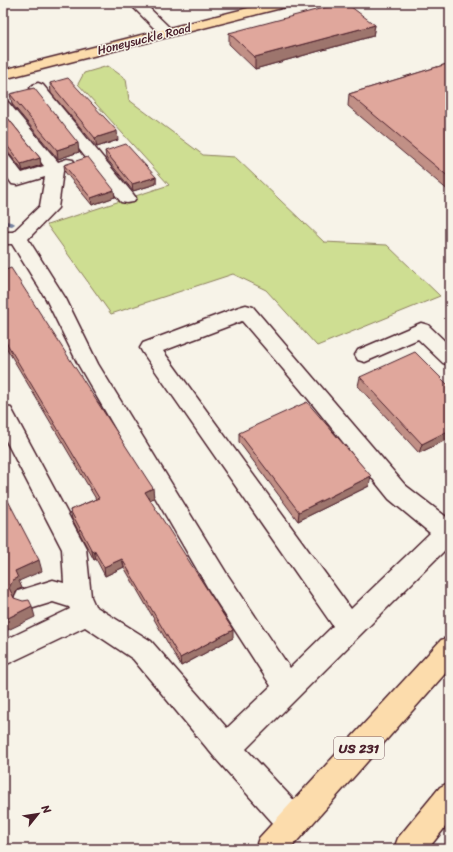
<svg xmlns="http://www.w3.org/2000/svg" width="453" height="852" viewBox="0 0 453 852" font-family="Sriracha,sans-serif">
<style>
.green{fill:#cede92;stroke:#8c7e5e}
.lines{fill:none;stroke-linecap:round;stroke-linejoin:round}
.stream{fill:#74819f;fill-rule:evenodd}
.minor-casing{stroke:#4a1f2b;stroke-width:3}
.major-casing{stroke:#4a1f2b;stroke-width:3}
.highway-casing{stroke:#4a1f2b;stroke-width:3}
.minor{fill:#f7f3e8;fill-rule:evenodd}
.major{fill:#fcdcac;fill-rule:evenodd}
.highway{fill:#fcdcac;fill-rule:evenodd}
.wall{fill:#c19086;stroke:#4a1f2b}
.shaded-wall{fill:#9d756d;stroke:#4a1f2b}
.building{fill:#e0a79c;stroke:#4a1f2b}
.labels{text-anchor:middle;stroke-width:3;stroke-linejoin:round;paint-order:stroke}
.far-street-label{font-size:12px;fill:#4a1f2b;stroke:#f7f3e8}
.shield{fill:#f7f3e8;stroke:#7e5f64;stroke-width:1}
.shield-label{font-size:13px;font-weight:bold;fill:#4a1f2b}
</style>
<rect width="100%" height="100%" fill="#f7f3e8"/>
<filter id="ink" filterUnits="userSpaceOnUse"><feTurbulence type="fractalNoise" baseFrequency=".025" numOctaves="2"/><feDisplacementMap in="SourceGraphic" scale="8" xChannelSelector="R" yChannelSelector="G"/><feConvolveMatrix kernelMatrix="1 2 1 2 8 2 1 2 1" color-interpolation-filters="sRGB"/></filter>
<g filter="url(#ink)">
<path class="green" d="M108,66L126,79L129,100L203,155L235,157L324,242L387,245L440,296L317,346L266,290L233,274L111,314L47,225L169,185L78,84L84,73Z"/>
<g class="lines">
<path class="stream" d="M3,220L14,223L15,224L12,226L3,224Z"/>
<defs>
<g id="minor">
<path d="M129,3H144L172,30L174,33L172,36L167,37L162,36Z"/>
<path d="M38,83L43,85L133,194L136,198L133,202L127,203L121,202L33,91L30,88L33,85Z"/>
<path d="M3,100L8,102L58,162L67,159L73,160L75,164L73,168L63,171L58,208L28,239L66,299L98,364L227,574L290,668L333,626L143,353L140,348L143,343L239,307L246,305L253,307L405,485L449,519H450V545L246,749L304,811L308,822L304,833L293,837L282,833L216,759L133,659L85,627L3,666V641L70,609L69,607L53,602L27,610L18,607L14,599L18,591L53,580L64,583L62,549L3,435V406L11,408L86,548L91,597L95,606L151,641L227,728L271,686L209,590L79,366L46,299L12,244H3V232H13L40,206L45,177L18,185L12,184L3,171V155L9,156L22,173L44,166L3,115ZM242,321L301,390L389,499L430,533L351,609L163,351Z"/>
<path d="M421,323L428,325L450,346V365L443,363L418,339L365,362L358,360L355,355L358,350Z"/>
</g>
<path id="major" d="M268,3H291L289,6L3,79V70Z"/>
<g id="highway">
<path d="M450,637V668L290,849H255L259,838L441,640Z"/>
<path d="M450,782V821L428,849H394L398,838L440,787Z"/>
</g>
</defs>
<use href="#minor" class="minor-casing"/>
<use href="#major" class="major-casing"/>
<use href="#highway" class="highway-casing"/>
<use href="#minor" class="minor"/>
<use href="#major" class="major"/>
<use href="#highway" class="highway"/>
</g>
<g class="wall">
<path d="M375,25L373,36L255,69L229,44V33Z"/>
<path d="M450,63V192L348,106L349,94Z"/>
<path d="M50,83L118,140L97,147L51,93Z"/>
<path d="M10,94L79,152L58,159L12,104Z"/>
<path d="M3,112L40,158L41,165L23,171L7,151L3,152Z"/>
<path d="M105,151L156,177V184L133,191L106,158Z"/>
<path d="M64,165L115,197L92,205L65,172Z"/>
<path d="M3,271L154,498L149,500L233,638L181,666L124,567L105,576L96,559L94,560L72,519L70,510L96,499L3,342Z"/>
<path d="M360,377L450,387V438L419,453L358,386Z"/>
<path d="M239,433L369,486L298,521L239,442Z"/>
</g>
<g class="shaded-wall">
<path d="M375,25L373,36L255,69V57Z"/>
<path d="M117,131L118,140L97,147L95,138Z"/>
<path d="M78,143L79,152L58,159L57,150Z"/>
<path d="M6,144L7,151L3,152V145Z"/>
<path d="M40,158L41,165L23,171L21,164Z"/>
<path d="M156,177V184L133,191L132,184Z"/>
<path d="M114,190L115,197L92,205L91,198Z"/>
<path d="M450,430V438L419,453L422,444Z"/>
<path d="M371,476L369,486L298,521L299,512Z"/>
<path d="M153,488L154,498L146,501L145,492Z"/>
<path d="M94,550L96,559L94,560L92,551Z"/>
<path d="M122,559L124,567L105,576L104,567Z"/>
<path d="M39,560L42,571L19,581L22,588L17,590L13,598L9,588L15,571Z"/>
<path d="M32,606L35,617L8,630L4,620Z"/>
<path d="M233,630V638L181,666L180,658Z"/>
</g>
<g class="building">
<path d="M342,3H346L375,25L255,57L229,33Z"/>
<path d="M450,63V178L349,94Z"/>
<path d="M68,78L117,131L95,138L50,83Z"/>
<path d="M34,88L78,143L57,150L10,94Z"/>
<path d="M3,112L40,158L21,164L6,144L3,145Z"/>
<path d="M126,144L156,177L132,184L105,151Z"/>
<path d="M88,157L114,190L91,198L64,165Z"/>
<path d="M11,268L147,479L153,488L145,492L233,630L180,658L122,559L104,567L94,550L92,551L70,510L99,498L3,337V271Z"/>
<path d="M415,352L450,387V430L422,444L360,377Z"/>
<path d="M307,402L371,476L299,512L239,433Z"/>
<path d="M3,491L39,560L15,571L18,578L13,580L9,588L14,598L23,601L29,600L32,606L4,620L3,619Z"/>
</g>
</g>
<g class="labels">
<g class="far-street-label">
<text transform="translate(144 39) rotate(-14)" y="4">Honeysuckle Road</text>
</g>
<rect class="shield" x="334" y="737" width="50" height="22" rx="3"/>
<g class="shield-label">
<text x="359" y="753">US 231</text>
</g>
</g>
<rect width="453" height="852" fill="none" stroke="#f7f3e8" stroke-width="16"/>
<rect x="8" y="8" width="437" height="836" fill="none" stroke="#4a1f2b" stroke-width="1.5" filter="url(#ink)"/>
<g transform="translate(38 814) rotate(60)" stroke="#f7f3e8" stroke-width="3" paint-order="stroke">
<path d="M0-3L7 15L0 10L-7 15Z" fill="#4a1f2b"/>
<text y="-6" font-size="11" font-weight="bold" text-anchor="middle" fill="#4a1f2b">N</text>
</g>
</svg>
